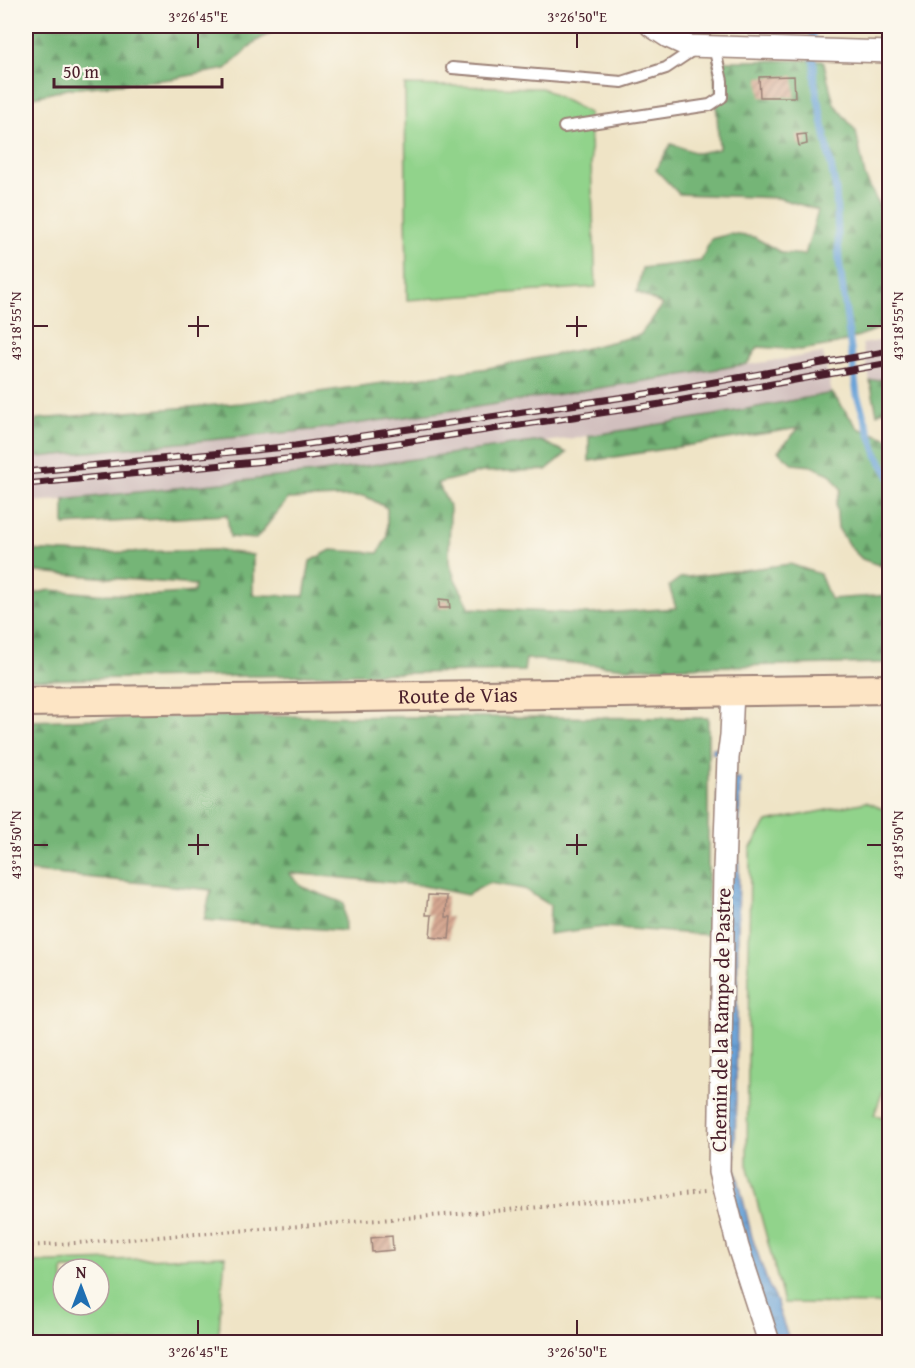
<svg xmlns="http://www.w3.org/2000/svg" width="915" height="1368" viewBox="0 0 915 1368" font-family="'Gentium Book Plus',serif">
<style>
.industrial{fill:#d1bfbe}
.green{fill:#91d38b;stroke:#6e795b;stroke-width:1.5;fill-rule:evenodd}
.forest{fill:url(#forest-firs);stroke:#5f6a51;stroke-width:1.5}
.water{fill:url(#water-ripples);stroke:#596081;stroke-width:1.5}
.lines{fill:none;stroke-linecap:round;stroke-linejoin:round}
.stream{stroke:#68a1d7;stroke-width:7}
.building{fill:url(#building-hatch)}
.lane-casing{stroke:#9c8278;stroke-width:14}
.street-casing{stroke:#9c8278;stroke-width:24}
.secondary-casing{stroke:#9c8278;stroke-width:32}
.path{stroke:#9c8278;stroke-width:4;stroke-dasharray:1.5 4.5;stroke-linecap:butt}
.lane{stroke:#fff;stroke-width:10}
.street{stroke:#fff;stroke-width:21}
.secondary{stroke:#fde5c5;stroke-width:28}
.rail-casing{stroke:#4a1f2b;stroke-width:7}
.rail{stroke:#fbf7ec;stroke-width:4.5;stroke-dasharray:14;stroke-linecap:butt}
.ticks{fill:none;stroke:#4a1f2b;stroke-width:2}
.labels{text-anchor:middle;stroke-width:6;stroke-linejoin:round;paint-order:stroke}
.street-label{font-size:21px;fill:#4a1f2b;stroke:#fbf7ec}
.neatline{fill:none;stroke:#4a1f2b;stroke-width:2}
.ticks-label{font-size:15px;text-anchor:middle;fill:#4a1f2b}
</style>
<defs>
<pattern id="forest-firs" width="22" height="20" patternUnits="userSpaceOnUse" patternTransform="scale(1.5)"><rect width="22" height="20" fill="#74b577"/><path d="M5 1l3.5 6h-7zM16 11l3.5 6h-7z" fill="#619362"/></pattern>
<pattern id="water-ripples" width="26" height="14" patternUnits="userSpaceOnUse" patternTransform="scale(1.5)"><rect width="26" height="14" fill="#68a1d7"/><path d="M2 4q2-2 4 0t4 0M15 11q2-2 4 0t4 0" fill="none" stroke="#5883af"/></pattern>
<pattern id="building-hatch" width="6" height="6" patternUnits="userSpaceOnUse" patternTransform="scale(1.5)"><rect width="6" height="6" fill="#d5a791"/><path d="M-1 1l2-2M0 6l6-6M5 7l2-2" fill="none" stroke="#af8777"/></pattern>
</defs>
<rect width="100%" height="100%" fill="#fbf7ec"/>
<filter id="ink" filterUnits="userSpaceOnUse"><feTurbulence type="fractalNoise" baseFrequency=".0167" numOctaves="2"/><feDisplacementMap in="SourceGraphic" scale="12" xChannelSelector="R" yChannelSelector="G"/><feConvolveMatrix kernelMatrix="1 2 1 2 8 2 1 2 1" color-interpolation-filters="sRGB"/></filter>
<filter id="wash" filterUnits="userSpaceOnUse"><feTurbulence type="fractalNoise" baseFrequency=".008" numOctaves="4" result="noise"/><feDisplacementMap in="SourceGraphic" scale="24" xChannelSelector="R" yChannelSelector="G"/><feGaussianBlur stdDeviation="1.35" result="paint"/><feColorMatrix in="noise" values="0 0 0 0 0 0 0 0 0 0 0 0 0 0 0 0 0 1.4 0 .05"/><feComposite in="paint" operator="in"/></filter>
<g filter="url(#wash)">
<rect width="100%" height="100%" fill="#efe4c6"/>
<g class="industrial">
<path d="M889,339V378L870,381L862,344Z"/>
<path d="M823,353L832,393L715,415L589,436L314,473L64,500L26,502V458L312,430L477,407Z"/>
</g>
<g class="green">
<path d="M405,85L542,88L589,113L596,287L407,300Z"/>
<path d="M866,802L890,812L889,1075L874,1115L889,1118V1304L784,1303L747,1164L750,849L767,822Z"/>
<path d="M225,1256L218,1342H26V1263ZM63,1269H99V1305H63Z"/>
</g>
<g class="forest">
<path d="M26,26H282L255,42L226,69L171,79L68,89L26,99Z"/>
<path d="M823,60L834,104L856,131L865,176L887,222L889,223V325L837,344L801,350L758,347L747,364L658,379L477,407L312,430L29,458L27,441L37,419L241,403L488,368L582,349L640,335L663,305L637,292L642,268L701,261L711,239L730,234L754,237L782,253L805,255L818,210L778,198L679,194L656,170L671,144L697,153L719,149L714,61Z"/>
<path d="M889,378V408L877,414L870,381Z"/>
<path d="M832,393L858,428L889,439V572L887,568L862,559L850,547L838,528L836,503L841,489L830,474L811,466L793,464L778,451L799,428L589,461V436L715,415Z"/>
<path d="M541,441L567,453L546,470L482,472L438,483L450,508L449,562L455,579L470,608L589,614L676,608L669,586L680,578L790,564L820,574L830,599L889,595V663L630,668L526,659L524,671L26,680V595L50,590L97,594L157,595L194,592L195,585L26,571V550L86,553L215,550L253,555V595L304,596L310,561L331,550L378,553L387,537V508L365,496L288,499L256,539L230,537L227,515L64,525V500L314,473Z"/>
<path d="M218,716L708,718V935L604,927L549,934L550,905L524,889L489,883L467,895L419,885L289,873L302,887L344,903L345,931L204,920L211,890L26,871V721Z"/>
</g>
<path class="water" d="M738,746L733,778H740L735,1166L752,1237L768,1284L777,1302L778,1308L790,1342H772L722,1165L717,754L712,753V748Z"/>
<g class="lines">
<path class="stream" d="M812,26L815,84L836,191L839,260L857,395L877,455L890,477"/>
</g>
<g id="blocks">
<g class="building">
<path d="M794,76L795,97H760L759,77Z"/>
<path d="M806,134L807,144L799,146L797,135Z"/>
<path d="M439,599L449,600L450,608H439Z"/>
<path d="M428,895L447,896L446,917H451L449,939L430,937L432,915H426Z"/>
<path d="M392,1236L393,1250L372,1252L371,1238Z"/>
</g>
</g>
</g>
<g filter="url(#ink)">
<use href="#blocks" fill-opacity="0" stroke="#9c8278" stroke-width="1.5"/>
<g class="lines">
<defs>
<g id="lane">
<path d="M452,68L622,82L666,68L696,48"/>
<path d="M564,127L710,105L722,97V81L714,47"/>
</g>
<g id="street">
<path d="M651,26L668,37L688,46L890,52"/>
<path d="M733,691L731,735L728,758L724,869L719,1172L738,1247L769,1342"/>
</g>
<g id="secondary">
<path id="s1" d="M26,702L890,689"/>
</g>
</defs>
<use href="#lane" class="lane-casing"/>
<use href="#street" class="street-casing"/>
<use href="#secondary" class="secondary-casing"/>
<path class="path" d="M26,1246L92,1242L483,1212L704,1193"/>
<use href="#lane" class="lane"/>
<use href="#street" class="street"/>
<use href="#secondary" class="secondary"/>
<defs>
<g id="rail">
<path d="M26,472L295,446L658,392L890,351"/>
<path d="M26,484L297,458L661,404L890,363"/>
</g>
</defs>
<use href="#rail" class="rail-casing"/>
<use href="#rail" class="rail"/>
</g>
</g>
<path class="ticks" d="M198,33V48M577,33V48M198,316V337M577,316V337M33,326H48M188,326H209M566,326H587M867,326H882M198,834V855M577,834V855M33,845H48M188,845H209M566,845H587M867,845H882M198,1320V1335M577,1320V1335"/>
<g class="labels">
<g class="street-label">
<text dy="7" stroke="none"><textPath href="#s1" startOffset="432">Route de Vias</textPath></text>
<text transform="translate(721 1020) rotate(-89)" y="7">Chemin de la Rampe de Pastre</text>
</g>
</g>
<rect width="915" height="1368" fill="none" stroke="#fbf7ec" stroke-width="66"/>
<g transform="translate(81 1287)"><circle r="28" fill="#fbf7ec" stroke="#b4a19f" stroke-width="1.5"/>
<path d="M0-4.5L10 22L0 15L-10 22Z" fill="#1f6fb2"/>
<text y="-9" font-size="16" font-weight="bold" text-anchor="middle" fill="#4a1f2b">N</text>
</g>
<path d="M54 78v9h168v-9" fill="none" stroke="#4a1f2b" stroke-width="3"/>
<text x="63" y="78" font-size="18" fill="#4a1f2b" stroke="#fbf7ec" stroke-width="4.5" paint-order="stroke">50 m</text>
<rect x="33" y="33" width="849" height="1302" class="neatline"/>
<g class="ticks-label">
<text x="198" y="22">3°26'45"E</text>
<text x="577" y="22">3°26'50"E</text>
<text transform="translate(16 326) rotate(-90)" y="5">43°18'55"N</text>
<text transform="translate(898 326) rotate(-90)" y="5">43°18'55"N</text>
<text transform="translate(16 845) rotate(-90)" y="5">43°18'50"N</text>
<text transform="translate(898 845) rotate(-90)" y="5">43°18'50"N</text>
<text x="198" y="1357">3°26'45"E</text>
<text x="577" y="1357">3°26'50"E</text>
</g>
</svg>
